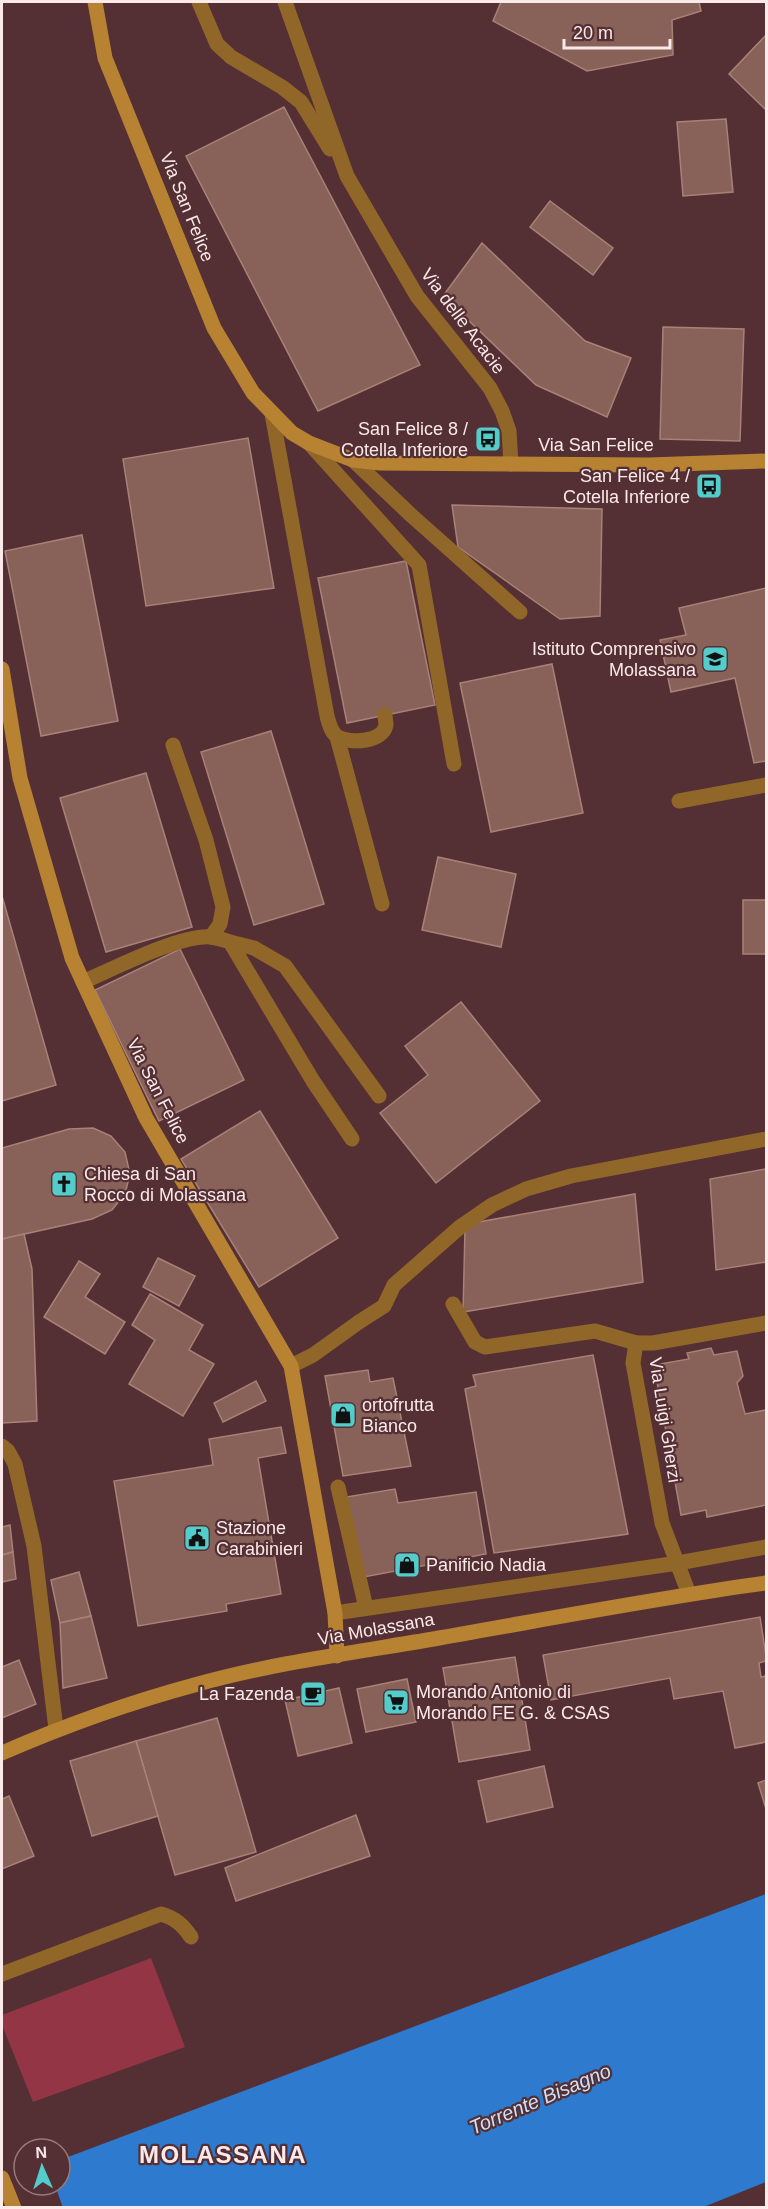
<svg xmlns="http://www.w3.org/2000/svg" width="768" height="2209" viewBox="0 0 768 2209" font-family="Helvetica,sans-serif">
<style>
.green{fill:#933544}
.water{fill:#2d7ace}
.pier{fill:#543034}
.building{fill:#886259;stroke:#a88177;stroke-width:1.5}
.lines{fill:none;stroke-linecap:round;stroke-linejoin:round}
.lane{stroke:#916729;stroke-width:15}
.street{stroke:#916729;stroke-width:15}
.secondary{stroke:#b78232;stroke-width:15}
.labels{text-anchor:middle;stroke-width:4.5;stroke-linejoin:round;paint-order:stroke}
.street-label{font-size:18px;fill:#fce9ea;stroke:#543034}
.poi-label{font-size:18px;fill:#fce9ea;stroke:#543034;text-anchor:start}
.water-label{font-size:20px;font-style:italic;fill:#cedff6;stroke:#543034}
.district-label{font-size:24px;font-weight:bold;letter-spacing:1.5px;fill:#fce9ea;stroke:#543034}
</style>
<rect width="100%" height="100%" fill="#543034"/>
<path class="green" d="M151,1958L185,2047L33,2102L2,2025V2015Z"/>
<path class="water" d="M766,1894V2182L701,2208H2L24,2185H60V2160Z"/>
<path class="pier" d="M24,2174V2185H55L63,2208L2,2207V2185Z"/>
<g class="building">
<path d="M501,2H699L701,11L672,20L673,55L587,71L493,21Z"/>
<path d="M766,35V110L729,74Z"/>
<path d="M284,107L420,365L318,411L186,156Z"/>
<path d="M726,119L733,192L683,196L677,122Z"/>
<path d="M550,201L613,248L593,275L530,227Z"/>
<path d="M482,243L585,341L631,358L607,417L536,385L443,296Z"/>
<path d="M663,327L744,329L740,441L660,439Z"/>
<path d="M248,438L274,588L146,606L123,459Z"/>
<path d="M452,505L602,509L600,616L560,619L458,547Z"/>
<path d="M82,535L118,721L41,736L5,551Z"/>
<path d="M406,561L435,705L347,723L318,578Z"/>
<path d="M766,588V761L754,763L735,678L671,692L660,640L686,635L679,608Z"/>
<path d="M552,664L583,813L491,832L460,683Z"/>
<path d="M271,731L324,904L254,925L201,752Z"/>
<path d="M146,773L192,927L106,952L60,798Z"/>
<path d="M438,857L516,874L501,947L422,930Z"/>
<path d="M2,896L56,1085L2,1101Z"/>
<rect x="743" y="900" width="23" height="54"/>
<path d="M180,949L244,1080L159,1121L95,990Z"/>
<path d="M461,1002L540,1101L436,1183L380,1113L428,1075L405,1046Z"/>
<path d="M260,1111L338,1238L259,1287L181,1159Z"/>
<path d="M93,1128L111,1136L125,1152L130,1174L125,1194L112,1210L92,1219L2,1239V1148L69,1129Z"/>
<path d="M766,1169V1262L716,1270L710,1179Z"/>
<path d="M635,1194L643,1282L463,1312L465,1229L473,1223Z"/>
<path d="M24,1234L32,1269L37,1421L2,1423V1239Z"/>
<path d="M158,1258L195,1276L179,1306L143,1287Z"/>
<path d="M79,1261L100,1274L85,1297L125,1322L105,1354L44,1317Z"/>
<path d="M150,1294L203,1325L189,1350L214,1364L183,1416L129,1384L155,1340L132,1325Z"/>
<path d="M711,1348L714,1355L737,1351L743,1376L737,1383L745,1414L766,1410V1505L707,1517L706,1510L681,1515L654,1365L689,1359L687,1353Z"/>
<path d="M593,1355L628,1534L494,1553L465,1389L476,1386L473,1375Z"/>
<path d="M368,1370L370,1382L393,1378L411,1466L343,1476L325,1376Z"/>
<path d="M256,1381L266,1401L223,1422L214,1403Z"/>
<path d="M281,1427L286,1453L258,1458L281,1594L226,1604L227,1611L138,1626L114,1481L213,1465L209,1439Z"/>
<path d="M395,1489L398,1503L476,1492L486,1554L364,1577L346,1497Z"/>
<path d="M10,1525L13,1552L2,1555V1527Z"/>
<path d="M13,1552L16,1579L2,1582V1555Z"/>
<path d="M79,1572L91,1616L60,1623L51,1580Z"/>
<path d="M91,1616L107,1678L63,1688L60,1623Z"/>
<path d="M760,1617L766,1656V1661L759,1663L761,1677L766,1676V1742L735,1748L723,1691L674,1699L670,1678L551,1700L543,1655Z"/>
<path d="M515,1657L530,1750L459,1762L443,1668Z"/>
<path d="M19,1660L36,1704L2,1718V1667Z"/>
<path d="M407,1679L416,1722L366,1732L357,1689Z"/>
<path d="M339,1688L352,1743L298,1756L285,1700Z"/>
<path d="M217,1718L256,1852L175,1875L136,1741Z"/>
<path d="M136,1741L158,1816L92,1836L70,1761Z"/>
<path d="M544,1766L553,1807L487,1822L478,1781Z"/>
<path d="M766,1780V1809L758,1783Z"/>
<path d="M9,1796L34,1856L2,1869V1799Z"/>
<path d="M356,1815L370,1856L236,1901L225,1868Z"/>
</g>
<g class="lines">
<g class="lane">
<path d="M337,737L382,904"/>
<path d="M173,745L206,840L223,907L220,924L211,937"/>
<path d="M679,801L766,785"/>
<path d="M230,942L254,948L285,966L379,1096"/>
<path d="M83,982C113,969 181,934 211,937C217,938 224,940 230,942L313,1081L352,1139"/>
<path d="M453,1304L475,1342L485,1347L595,1331L636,1343"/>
<path d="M359,1322L384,1306L394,1285L460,1227L492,1205L526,1189L571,1176L766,1139"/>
<path d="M338,1487L366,1608"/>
<path d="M335,1613L678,1563L766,1547"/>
<path d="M2,1974L161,1914C175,1918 183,1925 191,1937"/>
</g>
<g class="street">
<path d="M199,2L217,44L231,57L282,87L301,102L330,149"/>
<path d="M285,2L347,176L417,296L490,388L502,411L509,431L511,464"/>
<path d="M272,414L327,716C329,723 331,733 338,737C351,744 383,742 386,725C386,724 385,716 385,715"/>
<path d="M309,443L419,565L454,764"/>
<path d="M353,460L412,516L520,612"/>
<path d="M291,1366L313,1355L359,1322"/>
<path d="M2,1446L8,1451L15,1464L34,1546L56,1729"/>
<path d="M689,1594L662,1523L633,1363L636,1343H653L766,1323"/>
</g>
<g class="secondary">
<path d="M95,2L105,58L214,328L253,393L292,433L309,443L353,460L380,463L649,465L766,461"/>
<path d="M2,669L20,778L72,958L146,1118L291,1366L335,1613L337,1656"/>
<path d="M2,1753C66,1725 131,1702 198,1684C277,1662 359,1652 439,1638C548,1619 657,1598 766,1583"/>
<path d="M2,2178L14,2208"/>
</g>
</g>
<defs>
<symbol id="bus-square" viewBox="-11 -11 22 22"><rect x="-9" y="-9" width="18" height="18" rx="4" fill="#53cdcb" stroke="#543034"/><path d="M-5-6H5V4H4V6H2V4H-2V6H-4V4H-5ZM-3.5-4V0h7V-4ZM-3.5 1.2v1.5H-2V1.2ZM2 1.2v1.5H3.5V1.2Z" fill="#111"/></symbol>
<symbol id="school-square" viewBox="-11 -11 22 22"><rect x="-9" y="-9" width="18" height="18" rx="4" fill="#53cdcb" stroke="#543034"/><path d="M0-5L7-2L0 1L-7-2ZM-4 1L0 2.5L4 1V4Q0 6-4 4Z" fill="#111"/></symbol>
<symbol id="church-square" viewBox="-11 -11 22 22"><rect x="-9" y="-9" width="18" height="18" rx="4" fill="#53cdcb" stroke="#543034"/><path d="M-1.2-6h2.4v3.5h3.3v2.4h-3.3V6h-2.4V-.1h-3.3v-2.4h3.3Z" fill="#111"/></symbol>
<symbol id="shop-square" viewBox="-11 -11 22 22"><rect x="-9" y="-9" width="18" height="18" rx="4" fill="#53cdcb" stroke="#543034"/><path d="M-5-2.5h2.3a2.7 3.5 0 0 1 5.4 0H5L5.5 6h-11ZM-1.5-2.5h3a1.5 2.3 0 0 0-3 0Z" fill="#111"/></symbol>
<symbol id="civic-square" viewBox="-11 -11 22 22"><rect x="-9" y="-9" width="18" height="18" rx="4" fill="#53cdcb" stroke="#543034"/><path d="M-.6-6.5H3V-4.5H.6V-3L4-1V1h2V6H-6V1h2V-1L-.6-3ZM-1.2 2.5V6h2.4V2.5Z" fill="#111"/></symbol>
<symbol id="cafe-square" viewBox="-11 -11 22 22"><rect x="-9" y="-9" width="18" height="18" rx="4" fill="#53cdcb" stroke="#543034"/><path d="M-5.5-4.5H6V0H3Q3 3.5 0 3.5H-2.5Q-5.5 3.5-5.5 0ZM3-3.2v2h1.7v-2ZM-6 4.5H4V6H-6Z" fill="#111"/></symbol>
<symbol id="supermarket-square" viewBox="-11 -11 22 22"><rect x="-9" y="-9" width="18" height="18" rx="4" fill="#53cdcb" stroke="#543034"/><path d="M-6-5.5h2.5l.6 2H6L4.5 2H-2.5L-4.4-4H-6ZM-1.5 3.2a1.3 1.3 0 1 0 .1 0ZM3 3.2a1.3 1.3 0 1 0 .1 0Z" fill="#111"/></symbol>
</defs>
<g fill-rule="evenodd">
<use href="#bus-square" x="473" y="424" width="30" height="30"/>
<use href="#bus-square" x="694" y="471" width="30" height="30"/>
<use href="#school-square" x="700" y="644" width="30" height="30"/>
<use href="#church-square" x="49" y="1169" width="30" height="30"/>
<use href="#shop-square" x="328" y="1400" width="30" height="30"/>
<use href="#civic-square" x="182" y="1523" width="30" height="30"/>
<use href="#shop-square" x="392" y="1550" width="30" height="30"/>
<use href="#cafe-square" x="298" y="1679" width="30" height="30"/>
<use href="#supermarket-square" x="381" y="1687" width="30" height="30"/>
</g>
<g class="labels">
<g class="street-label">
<text transform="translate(187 207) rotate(68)" y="6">Via San Felice</text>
<text transform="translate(463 321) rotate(53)" y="6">Via delle Acacie</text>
<text x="596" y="451">Via San Felice</text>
<text transform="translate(158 1091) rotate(63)" y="6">Via San Felice</text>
<text transform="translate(665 1420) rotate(81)" y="6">Via Luigi Gherzi</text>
<text transform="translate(376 1629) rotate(-10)" y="6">Via Molassana</text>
</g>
<g class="poi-label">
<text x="468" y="435" text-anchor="end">San Felice 8 /<tspan x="468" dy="21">Cotella Inferiore</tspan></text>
<text x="690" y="482" text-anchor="end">San Felice 4 /<tspan x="690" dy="21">Cotella Inferiore</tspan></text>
<text x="696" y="655" text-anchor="end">Istituto Comprensivo<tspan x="696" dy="21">Molassana</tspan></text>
<text x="84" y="1180">Chiesa di San<tspan x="84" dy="21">Rocco di Molassana</tspan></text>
<text x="362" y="1411">ortofrutta<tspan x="362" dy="21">Bianco</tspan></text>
<text x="216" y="1534">Stazione<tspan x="216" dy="21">Carabinieri</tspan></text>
<text x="426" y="1571">Panificio Nadia</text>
<text x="416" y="1698">Morando Antonio di<tspan x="416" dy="21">Morando FE G. &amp; CSAS</tspan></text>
<text x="294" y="1700" text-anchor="end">La Fazenda</text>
</g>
<g class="water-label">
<text transform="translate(540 2099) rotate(-23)" y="7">Torrente Bisagno</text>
</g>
<g class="district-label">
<text x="223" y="2163">MOLASSANA</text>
</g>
</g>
<rect width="768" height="2209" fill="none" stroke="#fce9ea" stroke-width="6"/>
<g transform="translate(42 2167) rotate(357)"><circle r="28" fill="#543034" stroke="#977a7d" stroke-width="1.5"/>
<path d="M0-4.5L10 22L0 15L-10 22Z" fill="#53cdcb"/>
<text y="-9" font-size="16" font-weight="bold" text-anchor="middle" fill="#fce9ea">N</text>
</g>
<path d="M564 39v9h106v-9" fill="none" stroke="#fce9ea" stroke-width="3"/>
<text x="573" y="39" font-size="18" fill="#fce9ea" stroke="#543034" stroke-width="4.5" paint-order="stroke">20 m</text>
</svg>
